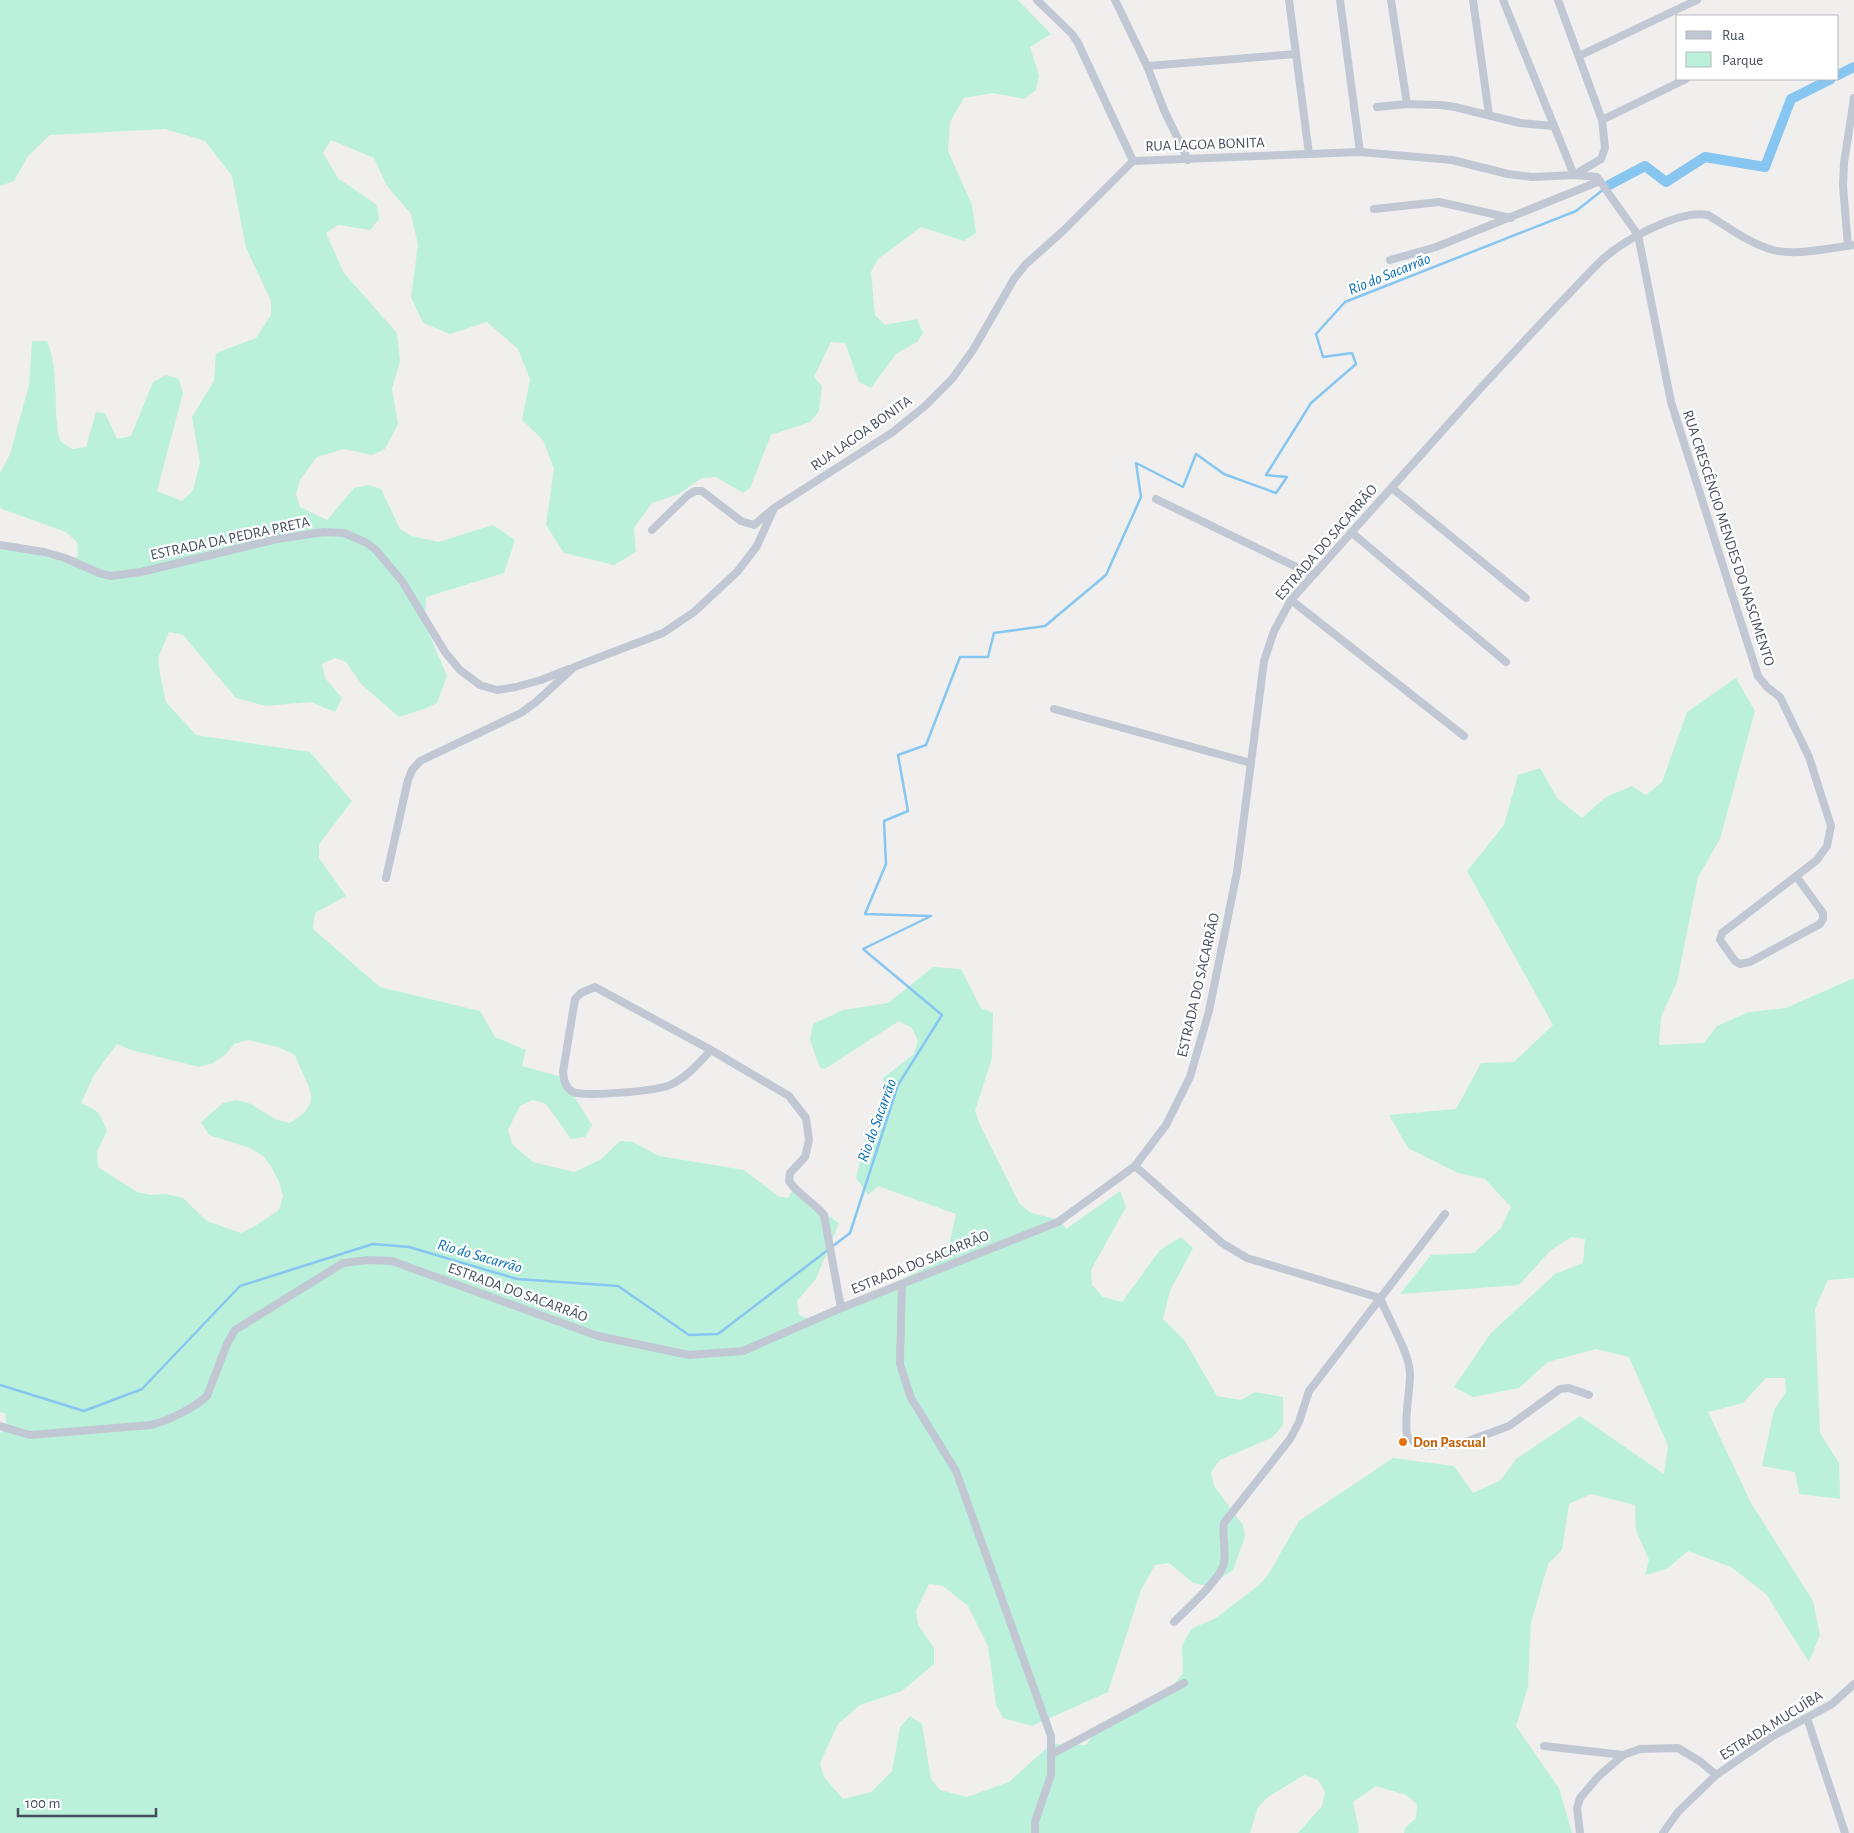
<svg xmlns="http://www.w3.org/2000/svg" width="1854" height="1833" viewBox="0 0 1854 1833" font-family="'Alegreya Sans',sans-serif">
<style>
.green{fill:#bbf1da;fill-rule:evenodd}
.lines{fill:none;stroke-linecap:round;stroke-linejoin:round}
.stream{stroke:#86c6f0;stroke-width:2.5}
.canal{stroke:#86c6f0;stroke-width:10}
.minor{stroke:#c1c8d4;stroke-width:8}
.food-dot{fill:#e8710a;stroke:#fff;stroke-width:2}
.labels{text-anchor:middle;stroke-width:4.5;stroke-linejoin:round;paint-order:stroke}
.street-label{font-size:15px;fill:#464e5d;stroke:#fff}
.food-label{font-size:15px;font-weight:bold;fill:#c56008;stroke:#fff;text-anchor:start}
.water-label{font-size:16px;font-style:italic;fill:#066db0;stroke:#fff}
</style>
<rect width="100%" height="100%" fill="#f1efee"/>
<path class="green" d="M0,0H1018L1051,34L1030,47L1039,75L1036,90L1024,99L993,93L964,98L950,122L948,151L972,205L976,233L964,241L921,227L878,259L871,272L875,315L885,325L917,319L923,333L917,342L896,354L871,388L859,382L845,343L831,342L814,377L822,386L819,411L810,422L771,435L750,488L743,493L716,477L702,478L679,494L652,503L634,528L636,552L614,565L564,553L546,525L554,469L543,440L522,420L530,379L518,349L487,322L450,334L423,323L411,297L418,245L411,214L387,186L374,158L331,140L323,153L338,178L377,205L379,219L370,230L338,225L326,233L344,273L397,333L400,361L392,389L398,424L385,449L372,455L344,449L317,457L300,480L296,494L300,507L327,520L354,488L368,485L381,489L400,529L412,536L438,542L493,525L515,540L504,573L426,597L425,624L447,676L437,703L424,709L399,717L362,685L346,662L335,658L322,664L325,678L342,698L335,712L311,702L266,706L236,698L183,635L169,632L158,658L160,674L166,702L196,735L310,752L352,801L319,844V858L346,896L315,913L313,929L380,987L480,1011L495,1037L526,1050L522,1066L562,1077L592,1125L585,1137L571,1139L546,1104L533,1100L520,1106L508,1130L512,1144L533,1162L574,1172L600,1160L620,1141L633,1142L659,1156L744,1170L778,1196L788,1198L793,1190L839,1223L816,1279L797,1301L799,1315L815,1321L931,1265L950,1241L956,1214L878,1186L868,1195L856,1178L866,1136L888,1099L883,1078L914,1054L918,1041L912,1028L899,1021L825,1069L820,1068L810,1040L813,1024L843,1010L888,1003L933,967L961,969L981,1008L993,1013L992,1058L975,1111L980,1125L1019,1203L1031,1213L1060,1220L1066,1229L1120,1191L1126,1207L1091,1270L1092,1285L1103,1297L1122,1302L1160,1250L1181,1237L1193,1248L1170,1291L1163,1319L1185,1341L1217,1396L1241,1400L1255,1392L1283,1397V1425L1273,1437L1220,1460L1211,1472L1214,1486L1243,1525L1245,1537L1233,1570L1208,1586L1193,1583L1169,1563L1155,1565L1141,1590L1108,1692L1032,1726L1003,1718L996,1705L988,1646L968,1606L943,1586L929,1584L916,1611L918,1625L934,1648V1664L902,1691L860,1705L838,1724L820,1763L824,1777L843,1799L871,1792L892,1771L900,1727L910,1716L922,1724L931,1779L940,1790L967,1797L1009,1782L1051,1744L1086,1745L1097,1729L1166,1695L1183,1673L1182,1646L1191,1629L1216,1618L1259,1585L1268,1575L1299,1521L1393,1458L1454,1466L1473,1493L1501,1480L1516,1459L1580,1416L1664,1474L1668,1446L1629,1357L1596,1349L1548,1362L1519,1388L1473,1397L1454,1387L1491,1333L1555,1274L1583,1263L1585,1239L1571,1237L1550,1251L1519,1285L1400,1294L1431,1255L1474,1253L1501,1228L1511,1207L1485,1179L1458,1173L1408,1148L1389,1115L1456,1109L1481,1063L1514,1062L1553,1025L1467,871L1504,825L1518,775L1540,768L1557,798L1582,818L1606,797L1632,786L1646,795L1662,782L1687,712L1736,678L1755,711L1720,839L1698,877L1677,982L1661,1017L1659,1045L1704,1043L1717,1026L1749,1012L1786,1008L1854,978V1278L1828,1280L1815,1309L1820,1433L1839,1463L1840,1499L1799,1494L1795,1472L1762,1466L1774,1410L1786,1392L1785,1378H1766L1743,1403L1708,1412L1751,1503L1813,1601L1820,1635L1809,1662L1766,1594L1731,1567L1688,1551L1667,1569L1645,1575L1649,1560L1636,1530L1635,1505L1591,1494L1569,1504L1562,1550L1548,1564L1531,1623L1528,1687L1516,1726L1559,1788L1572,1833H1404L1405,1828L1416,1818L1417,1804L1406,1795L1376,1786L1353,1802L1359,1830L1358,1833H1298L1322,1806L1325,1792L1318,1780L1304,1775L1268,1797L1258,1807L1250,1833H0V1433L7,1427L5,1413L0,1412V545L62,561L78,556L77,542L66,532L2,509L0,507V473L10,454L29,385L32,341H47C60,372 52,408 60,441L72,449L86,447L96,412L105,413L117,439L131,436L153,382L166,375L179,379L183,393L157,491L182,501L193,490L200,462L192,417L214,381L216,353L256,338L271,315V301L246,248L232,176L205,141L165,129L50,135L28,156L14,181L0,186ZM248,1040L278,1047L295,1055C307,1088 327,1102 289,1123L275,1119L251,1104L237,1100L223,1103L201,1122L209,1135L250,1148L263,1156L272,1168L279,1182L283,1196L279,1210L255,1226L241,1233L207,1221L183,1198L166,1194L151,1195L137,1192L98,1167L97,1152L107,1131C100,1112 99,1111 81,1103L94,1075L117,1044L131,1050L199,1067L213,1063L225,1055L234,1044Z"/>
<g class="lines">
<path class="stream" d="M0,1385L84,1411L142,1389L240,1286L373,1244L409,1247L517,1279L618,1286L689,1335L718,1334L850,1233L898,1085L942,1015L863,949L931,916L865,914L886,864L884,821L908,811L898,755L926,745L960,657H988L994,633L1045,626L1106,575L1141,497L1136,463L1183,487L1196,454L1224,474L1276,493L1287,477L1266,475L1311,403L1356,364L1352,353L1323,357L1316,334L1345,302L1576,211L1609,185"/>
<g class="canal">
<path d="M1838,75L1854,67"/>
<path d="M1609,185L1645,166L1666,182L1705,157L1765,167L1791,99L1831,79"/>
</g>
<g class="minor">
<path d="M1037,0L1072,34L1078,43L1133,161"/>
<path d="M1115,0L1147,66L1164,110L1188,160"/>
<path d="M1289,0L1309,154"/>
<path d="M1340,0L1360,152"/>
<path d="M1391,0L1407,104"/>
<path d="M1473,0L1489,115"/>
<path d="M1503,0L1574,175L1601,159L1605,148L1602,120L1558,0"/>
<path d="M1579,56L1697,0"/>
<path d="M1147,66L1296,54"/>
<path d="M1377,107L1407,104L1441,105L1455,107L1520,123L1553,126"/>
<path d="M1602,120L1686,79"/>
<path d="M1374,209L1439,202L1511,218"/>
<path d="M1848,246L1843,186L1844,163L1854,98"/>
<path d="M1390,260L1436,247L1600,181"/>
<path d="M1392,488L1526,598"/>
<path d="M1156,499L1313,575"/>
<path d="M652,530L688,495L695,491H702L741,521L754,525L773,509"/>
<path d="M1351,532L1506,662"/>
<path d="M0,545L44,552L65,558L99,573L111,576L141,572L277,539L324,532L344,533L365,542L375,549L402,581L445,652L460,670L480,685L497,690L516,687L541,680L569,669"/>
<path d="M1291,600L1464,736"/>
<path d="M1054,709L1251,763"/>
<path d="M386,878L408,780L412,770L420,761L521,713L536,702L574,667L663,633L694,612L737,572L757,546L774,508L893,432L925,406L952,379L973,350L1014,279L1026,264L1063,231L1133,161L1360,152L1452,160L1508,174L1532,177L1574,175L1597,177L1638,235L1671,402L1758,676L1767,687L1780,697L1809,757L1831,826L1827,846L1817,860L1722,933L1720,940L1735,961L1740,964L1750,962L1820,924L1823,919V913L1796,876"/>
<path d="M711,1050C698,1064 687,1077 670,1085C657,1091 586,1097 573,1092C565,1088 564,1080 563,1072L575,999L581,993L595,987L711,1050L789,1096L806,1118L809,1140L805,1157L790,1173L789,1181C798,1195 814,1202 824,1215L841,1308"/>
<path d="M1135,1166L1222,1243L1247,1258L1380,1298C1388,1318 1410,1354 1410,1374C1410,1395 1404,1414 1407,1436L1417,1444L1433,1446L1465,1442L1509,1426L1560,1389L1569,1388L1589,1395"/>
<path d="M902,1284L900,1364L906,1383L911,1398L956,1471L1051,1736V1775L1035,1822V1833"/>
<path d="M0,1426L30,1435L151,1425C168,1421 194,1408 207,1396L227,1344L235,1330L343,1263L367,1260L392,1261L598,1336L689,1355L743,1351L841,1308L1058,1222L1135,1166L1166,1125L1190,1077L1209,1011L1237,872L1264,661L1274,631L1291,600C1353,530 1416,461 1478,391C1507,360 1536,328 1566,297C1578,285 1590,271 1603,259C1624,240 1680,209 1708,215C1728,227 1750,244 1773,250C1796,256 1831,248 1854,245"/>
<path d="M1174,1622C1186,1610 1222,1578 1224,1563C1226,1549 1222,1537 1224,1523L1290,1439L1299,1422L1309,1391L1445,1214"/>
<path d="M1807,1718L1845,1833"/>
<path d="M1544,1746L1623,1755"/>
<path d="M1052,1754L1184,1683"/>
<path d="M1580,1833L1577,1808L1580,1798L1598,1777L1623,1755L1640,1749L1678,1748L1701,1762L1716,1775"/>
<path d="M1663,1833L1678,1812L1716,1775L1773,1736L1832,1704L1854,1684"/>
</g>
</g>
<circle class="food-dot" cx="1403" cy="1442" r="5"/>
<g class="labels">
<g class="street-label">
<text transform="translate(1205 144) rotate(-2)" y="5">RUA LAGOA BONITA</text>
<text transform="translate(861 433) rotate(-35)" y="5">RUA LAGOA BONITA</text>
<text transform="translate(230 538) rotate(-12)" y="5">ESTRADA DA PEDRA PRETA</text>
<text transform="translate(1729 538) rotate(72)" y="5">RUA CRESCÊNCIO MENDES DO NASCIMENTO</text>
<text transform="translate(1326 542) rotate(-49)" y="5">ESTRADA DO SACARRÃO</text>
<text transform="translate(1198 985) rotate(-77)" y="5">ESTRADA DO SACARRÃO</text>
<text transform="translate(920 1262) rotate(-22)" y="5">ESTRADA DO SACARRÃO</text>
<text transform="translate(518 1292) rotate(20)" y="5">ESTRADA DO SACARRÃO</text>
<text transform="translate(1771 1725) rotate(-32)" y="5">ESTRADA MUCUÍBA</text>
</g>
<g class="food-label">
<text x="1413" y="1447">Don Pascual</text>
</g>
<g class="water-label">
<text transform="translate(1389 273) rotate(-22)" y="6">Rio do Sacarrão</text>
<text transform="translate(876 1120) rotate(-70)" y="6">Rio do Sacarrão</text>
<text transform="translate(480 1255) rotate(16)" y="6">Rio do Sacarrão</text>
</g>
</g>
<rect x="1676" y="15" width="162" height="65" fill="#ffffff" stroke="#b5b8be"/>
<rect x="1686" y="31" width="25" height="8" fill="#c1c8d4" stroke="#b5b8be"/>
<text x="1722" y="40" font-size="15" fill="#464e5d">Rua</text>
<rect x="1686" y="52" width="25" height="15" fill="#bbf1da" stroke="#b5b8be"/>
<text x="1722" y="65" font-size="15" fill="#464e5d">Parque</text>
<path d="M18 1808v8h138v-8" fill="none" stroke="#464e5d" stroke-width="2.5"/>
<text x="25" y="1808" font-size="15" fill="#464e5d" stroke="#ffffff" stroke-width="4" paint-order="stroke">100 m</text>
</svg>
